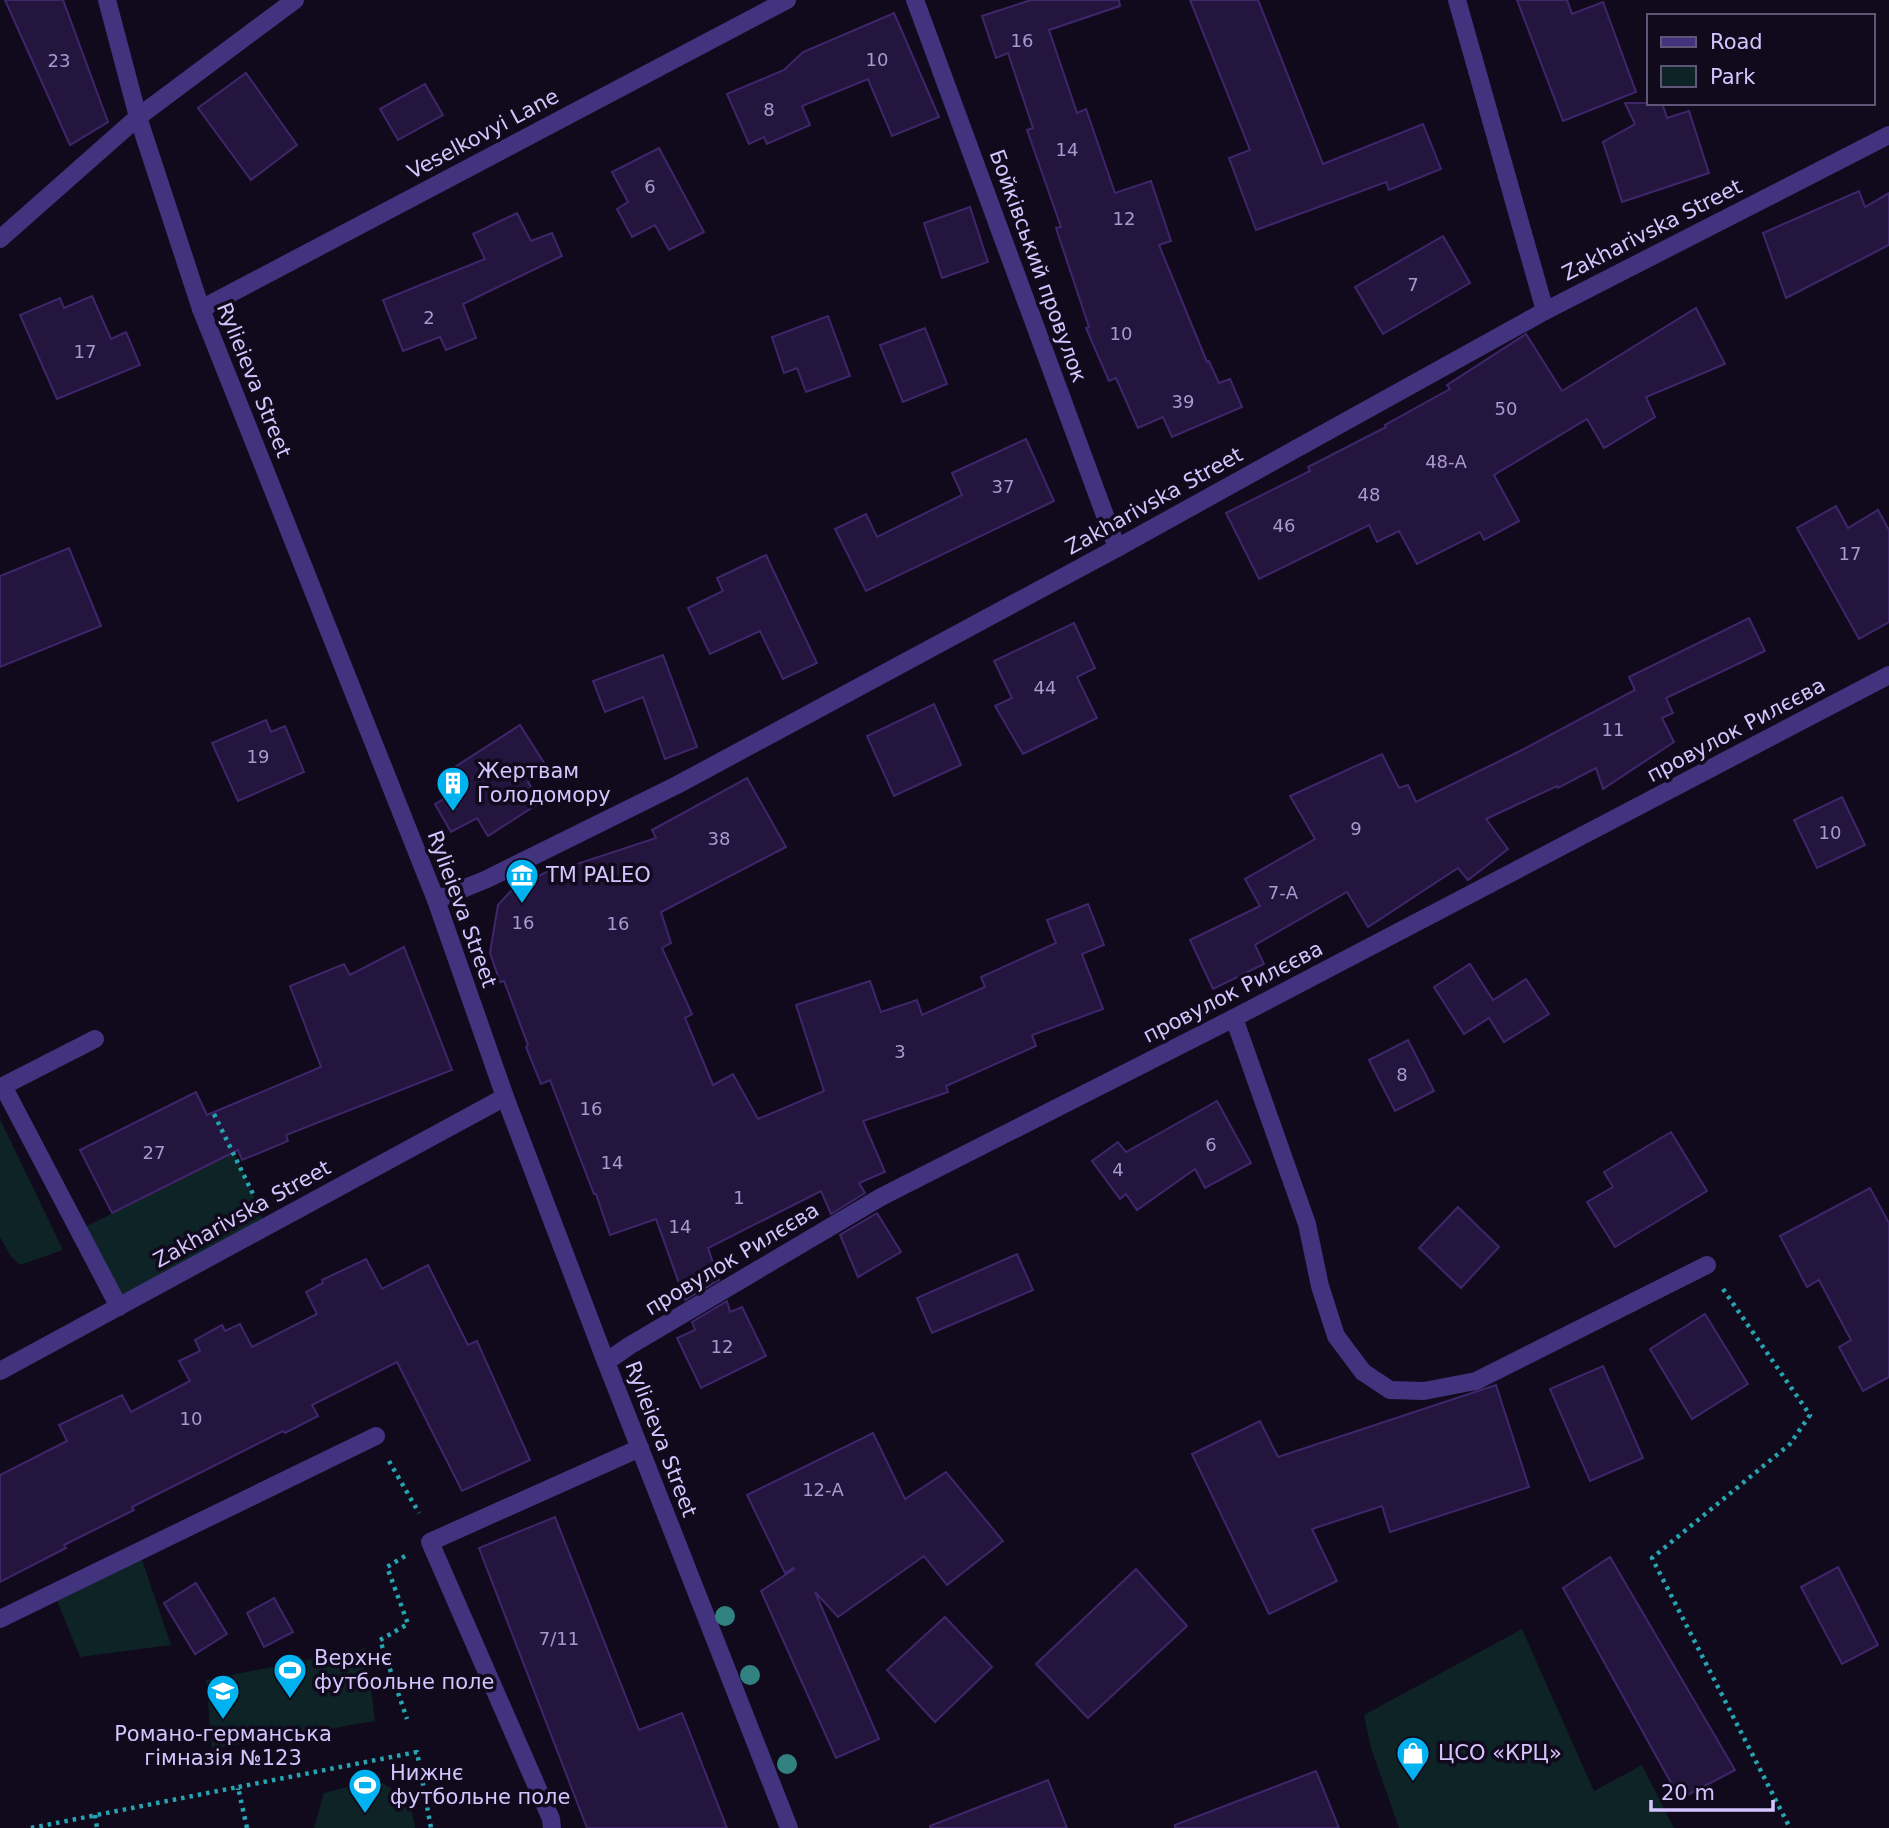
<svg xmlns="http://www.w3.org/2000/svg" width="1889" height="1828" viewBox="0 0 1889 1828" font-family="'DejaVu Sans',sans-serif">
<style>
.green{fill:#0d2326}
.building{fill:#24153e;stroke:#3f266b;stroke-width:2}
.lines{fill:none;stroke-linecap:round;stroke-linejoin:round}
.path{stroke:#27a4b2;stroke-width:4.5;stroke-dasharray:3.5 5;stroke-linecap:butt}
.minor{stroke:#41337e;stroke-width:18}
.tree{fill:#328282}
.labels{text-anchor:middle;stroke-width:7;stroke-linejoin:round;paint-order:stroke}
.number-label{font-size:18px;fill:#a999cf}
.street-label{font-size:21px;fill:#d5c5ff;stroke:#100a1c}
.poi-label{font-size:21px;fill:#d5c5ff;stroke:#100a1c;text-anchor:start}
</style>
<rect width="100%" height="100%" fill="#100a1c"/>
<g class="green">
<path d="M0,1119L63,1250L20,1265L10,1255L0,1237Z"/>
<path d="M234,1153L259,1207L265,1228L119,1307L79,1230Z"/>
<path d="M139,1551L171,1645L80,1657L54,1593Z"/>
<path d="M1522,1629L1594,1791L1642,1765L1674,1828H1399L1371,1748L1364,1715Z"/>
<path d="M366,1648L375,1721L212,1749L206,1680Z"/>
<path d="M377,1779L410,1802L415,1828H314L324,1793Z"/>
</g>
<g class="building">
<path d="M5,0H63L108,122L70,145Z"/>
<path d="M1031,0H1119L1120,6L1049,30L1077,113L1086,109L1115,193L1151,181L1171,241L1159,245L1207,362L1209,361L1219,383L1230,379L1242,407L1172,437L1163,417L1138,428L1116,378L1109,381L1086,328L1089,327L1056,228L1061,227L1027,130L1033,128L1008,53L996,58L982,16Z"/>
<path d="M1190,0H1258L1323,164L1423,124L1441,169L1389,190L1386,182L1256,230L1229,158L1250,150Z"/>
<path d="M1517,0H1567L1572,14L1603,2L1636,92L1563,121Z"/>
<path d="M894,13L939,117L892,136L868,79L802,106L810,125L767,144L764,137L749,144L727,94L784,70L803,52Z"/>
<path d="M246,73L297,145L251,180L198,108Z"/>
<path d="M425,84L443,115L398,140L380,109Z"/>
<path d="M1625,103H1662L1667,118L1689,111L1709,173L1622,202L1603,142L1635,124Z"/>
<path d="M659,148L704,232L669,250L655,225L632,237L617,209L628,202L612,172Z"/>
<path d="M1859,191L1865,207L1889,193V245L1786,298L1763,233Z"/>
<path d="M970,207L988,262L942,278L924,223Z"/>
<path d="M517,213L531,241L552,233L562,256L463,304L476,338L446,350L440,337L403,351L383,300L485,259L473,234Z"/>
<path d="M1443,236L1470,283L1383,334L1355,287Z"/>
<path d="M92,296L111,339L126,332L140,365L57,399L20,315L60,298L64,308Z"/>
<path d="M1696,308L1725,364L1646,397L1655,417L1604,448L1587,419L1494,475L1519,521L1484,540L1480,532L1417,564L1399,531L1377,542L1369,525L1259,579L1226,513L1310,471L1308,467L1386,427L1385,425L1450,389L1447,385L1526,334L1562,391Z"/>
<path d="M828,316L850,376L806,392L797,368L784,373L772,337Z"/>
<path d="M925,328L947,384L903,402L880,345Z"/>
<path d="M1026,439L1054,501L866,591L835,529L866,514L877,537L962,495L952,473Z"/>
<path d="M1836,506L1848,528L1878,510L1889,530V622L1859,639L1797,528Z"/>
<path d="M69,548L101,626L0,667V576Z"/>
<path d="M766,555L817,663L783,679L760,631L710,654L688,608L723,591L717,578Z"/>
<path d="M1749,618L1765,651L1666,698L1673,713L1662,718L1674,742L1603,789L1596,768L1558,788L1557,786L1486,819L1508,849L1468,880L1458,868L1368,927L1347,892L1255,945L1264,964L1213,989L1190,940L1260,906L1245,879L1315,839L1290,796L1382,754L1399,788L1408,785L1416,802L1520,751L1635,690L1629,677Z"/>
<path d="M1074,623L1095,668L1077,677L1097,718L1023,754L995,706L1012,698L994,661Z"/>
<path d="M663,655L697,747L665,759L643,697L605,712L593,681Z"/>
<path d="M934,704L961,765L894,796L867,736Z"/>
<path d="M266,720L271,732L285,726L304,772L238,801L212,743Z"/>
<path d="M520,725L548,769L528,782L541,802L488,836L477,818L451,832L435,804L459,790L447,772Z"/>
<path d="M747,778L786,847L661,912L671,943L662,948L692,1014L685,1018L713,1085L733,1074L758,1119L824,1091L796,1005L870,981L881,1012L917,1000L922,1015L985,987L981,977L1056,943L1047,920L1088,904L1104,945L1082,954L1103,1009L1032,1035L1036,1046L946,1086L948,1092L863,1121L885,1172L859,1183L865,1193L831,1214L821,1191L708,1248L719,1280L685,1300L656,1219L610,1235L596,1194H594L550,1080L541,1084L526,1047L528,1045L504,981L500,982L490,953L498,905L511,891L557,866L559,870L656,838L652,830Z"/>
<path d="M1842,797L1865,845L1817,868L1794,820Z"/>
<path d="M404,947L452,1070L286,1135L288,1141L242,1160L238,1150L112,1213L80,1150L196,1092L207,1115L321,1067L290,986L344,964L350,975Z"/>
<path d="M1470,964L1493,1000L1526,979L1549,1014L1504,1042L1489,1018L1464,1034L1434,987Z"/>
<path d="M1408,1040L1434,1091L1395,1111L1369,1060Z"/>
<path d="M1217,1101L1251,1163L1205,1188L1195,1169L1137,1210L1126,1194L1120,1199L1092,1161L1118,1142L1126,1152Z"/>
<path d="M1671,1132L1707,1191L1615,1247L1587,1202L1613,1187L1604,1172Z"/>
<path d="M1870,1188L1889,1223V1377L1863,1391L1839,1347L1851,1340L1819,1280L1807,1287L1780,1236Z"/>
<path d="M1458,1207L1499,1247L1461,1288L1419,1248Z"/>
<path d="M877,1213L901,1252L858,1277L840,1235Z"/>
<path d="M1017,1254L1033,1290L932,1333L917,1298Z"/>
<path d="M366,1259L382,1289L428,1265L468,1345L477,1341L530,1460L462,1491L397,1362L312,1405L318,1416L285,1433L283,1431L132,1507L134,1510L64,1545L66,1548L0,1582V1475L67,1441L59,1425L122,1395L131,1412L190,1381L179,1361L200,1351L195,1340L222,1325L225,1331L240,1324L252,1347L317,1314L306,1292L323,1283L322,1280Z"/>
<path d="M727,1301L730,1312L742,1307L766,1356L701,1388L677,1338L695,1330L692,1322Z"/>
<path d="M1705,1314L1748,1384L1692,1419L1650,1349Z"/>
<path d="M1603,1366L1643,1458L1590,1481L1550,1389Z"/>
<path d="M1496,1385L1529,1487L1390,1532L1382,1506L1312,1529L1337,1581L1269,1614L1192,1454L1260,1421L1278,1457Z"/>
<path d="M873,1433L905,1499L946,1472L1003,1541L947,1585L924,1556L838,1617L815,1592L879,1739L836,1758L761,1591L794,1569L793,1568L785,1573L747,1495Z"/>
<path d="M555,1517L639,1730L682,1713L727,1828H587L479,1548Z"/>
<path d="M1610,1557L1735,1770L1680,1799L1563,1588Z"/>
<path d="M1838,1567L1878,1645L1842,1664L1801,1587Z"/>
<path d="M1136,1569L1187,1626L1088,1718L1036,1664Z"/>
<path d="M196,1583L227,1634L195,1654L164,1603Z"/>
<path d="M274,1598L293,1632L264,1647L247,1613Z"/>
<path d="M945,1617L992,1667L935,1722L887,1670Z"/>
<path d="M1316,1771L1339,1828H1175V1825Z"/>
<path d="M1048,1780L1067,1828H930V1826Z"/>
</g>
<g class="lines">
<g class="path">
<path d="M214,1114L255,1198"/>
<path d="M1723,1289L1810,1415L1790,1444L1652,1558L1790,1828"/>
<path d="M389,1461L419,1513"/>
<path d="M405,1556L387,1567L408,1624L380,1640L407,1719"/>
<path d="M95,1815L97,1828"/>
<path d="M31,1828L238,1787V1790"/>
<path d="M247,1828L238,1787L417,1752L431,1828"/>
</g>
<g class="minor">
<path d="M107,0L138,117L201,309L436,900L505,1097L606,1362L789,1828"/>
<path d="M915,0L1117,548"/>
<path d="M1457,0L1545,311"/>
<path d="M0,239L138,117L295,0"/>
<path d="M201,309L787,0"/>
<path d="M436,900L487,879L677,785L1117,548L1545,311L1889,135"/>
<path d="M1234,1018L1307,1224L1320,1286L1336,1336L1363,1372L1390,1390L1424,1391L1476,1381L1707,1265"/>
<path d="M95,1039L3,1086L119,1307"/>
<path d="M606,1362L629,1346L881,1197L1234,1018L1889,675"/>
<path d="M0,1371L505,1097"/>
<path d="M0,1619L376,1436"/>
<path d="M552,1828L551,1819L430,1542L640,1448"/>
</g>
</g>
<g class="tree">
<circle cx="725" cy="1616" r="10"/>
<circle cx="750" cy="1675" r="10"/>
<circle cx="787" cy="1764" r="10"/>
</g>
<defs>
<symbol id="building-pin" viewBox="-11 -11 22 30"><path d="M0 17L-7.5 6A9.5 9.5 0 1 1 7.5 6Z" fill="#00b2f0" stroke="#100a1c"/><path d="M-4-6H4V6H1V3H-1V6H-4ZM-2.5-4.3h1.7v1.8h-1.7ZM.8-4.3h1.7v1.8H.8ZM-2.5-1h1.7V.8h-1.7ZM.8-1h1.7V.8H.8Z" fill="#fff"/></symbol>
<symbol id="museum-pin" viewBox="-11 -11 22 30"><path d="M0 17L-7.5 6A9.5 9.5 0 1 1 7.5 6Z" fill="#00b2f0" stroke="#100a1c"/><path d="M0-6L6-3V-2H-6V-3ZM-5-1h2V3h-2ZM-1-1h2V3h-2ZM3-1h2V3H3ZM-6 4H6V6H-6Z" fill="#fff"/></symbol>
<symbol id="stadium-pin" viewBox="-11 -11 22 30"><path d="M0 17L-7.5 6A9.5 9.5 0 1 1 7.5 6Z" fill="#00b2f0" stroke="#100a1c"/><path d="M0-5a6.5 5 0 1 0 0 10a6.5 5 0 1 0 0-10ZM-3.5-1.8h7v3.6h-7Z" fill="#fff"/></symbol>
<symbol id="school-pin" viewBox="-11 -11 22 30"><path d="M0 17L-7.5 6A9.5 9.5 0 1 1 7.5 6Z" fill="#00b2f0" stroke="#100a1c"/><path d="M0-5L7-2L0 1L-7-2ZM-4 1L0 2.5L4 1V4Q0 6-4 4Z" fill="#fff"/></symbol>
<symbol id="shop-pin" viewBox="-11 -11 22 30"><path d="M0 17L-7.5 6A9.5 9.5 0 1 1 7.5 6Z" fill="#00b2f0" stroke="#100a1c"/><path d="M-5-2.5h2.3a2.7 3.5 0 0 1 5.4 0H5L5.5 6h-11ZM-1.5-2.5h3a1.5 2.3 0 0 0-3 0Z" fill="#fff"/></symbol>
</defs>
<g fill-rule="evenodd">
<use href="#building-pin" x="434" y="764" width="38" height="52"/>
<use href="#museum-pin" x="503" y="856" width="38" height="52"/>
<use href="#stadium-pin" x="271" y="1651" width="38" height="52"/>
<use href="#school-pin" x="204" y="1672" width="38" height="52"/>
<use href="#shop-pin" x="1394" y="1734" width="38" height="52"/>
<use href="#stadium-pin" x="346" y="1766" width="38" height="52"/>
</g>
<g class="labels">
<g class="number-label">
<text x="1022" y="47">16</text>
<text x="877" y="66">10</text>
<text x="59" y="67">23</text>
<text x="769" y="116">8</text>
<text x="1067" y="156">14</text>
<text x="650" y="193">6</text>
<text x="1124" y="225">12</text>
<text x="1413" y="291">7</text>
<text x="429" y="324">2</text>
<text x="1121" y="340">10</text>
<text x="85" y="358">17</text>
<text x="1183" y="408">39</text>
<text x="1506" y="415">50</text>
<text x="1446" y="468">48-А</text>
<text x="1003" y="493">37</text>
<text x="1369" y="501">48</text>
<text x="1284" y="532">46</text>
<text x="1850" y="560">17</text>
<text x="1045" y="694">44</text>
<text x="1613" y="736">11</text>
<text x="258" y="763">19</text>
<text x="1356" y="835">9</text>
<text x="1830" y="839">10</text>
<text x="719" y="845">38</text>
<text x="1283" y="899">7-А</text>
<text x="523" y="929">16</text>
<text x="618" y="930">16</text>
<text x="900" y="1058">3</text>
<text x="1402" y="1081">8</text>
<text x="591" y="1115">16</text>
<text x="1211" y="1151">6</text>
<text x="154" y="1159">27</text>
<text x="612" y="1169">14</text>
<text x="1118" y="1176">4</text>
<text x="739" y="1204">1</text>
<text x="680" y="1233">14</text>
<text x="722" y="1353">12</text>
<text x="191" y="1425">10</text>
<text x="823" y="1496">12-А</text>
<text x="559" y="1645">7/11</text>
</g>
<g class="street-label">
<text transform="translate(483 134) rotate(-28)" y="7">Veselkovyi Lane</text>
<text transform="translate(1652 230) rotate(-27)" y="7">Zakharivska Street</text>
<text transform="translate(1038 266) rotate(70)" y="7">Бойківський провулок</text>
<text transform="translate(254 380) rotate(68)" y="7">Rylieieva Street</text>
<text transform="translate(1154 501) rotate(-29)" y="7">Zakharivska Street</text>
<text transform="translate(1736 730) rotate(-28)" y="7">провулок Рилєєва</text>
<text transform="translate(462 909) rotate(70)" y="7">Rylieieva Street</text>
<text transform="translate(1233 992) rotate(-27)" y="7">провулок Рилєєва</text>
<text transform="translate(242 1214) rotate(-29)" y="7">Zakharivska Street</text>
<text transform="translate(732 1259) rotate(-31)" y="7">провулок Рилєєва</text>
<text transform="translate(661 1439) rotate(69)" y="7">Rylieieva Street</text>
</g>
<g class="poi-label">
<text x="477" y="778">Жертвам<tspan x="477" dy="24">Голодомору</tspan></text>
<text x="546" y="882">ТМ PALEO</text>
<text x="314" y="1665">Верхнє<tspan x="314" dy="24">футбольне поле</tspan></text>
<text x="223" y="1741" text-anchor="middle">Романо-германська<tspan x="223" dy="24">гімназія №123</tspan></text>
<text x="1438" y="1760">ЦСО «КРЦ»</text>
<text x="390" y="1780">Нижнє<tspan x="390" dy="24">футбольне поле</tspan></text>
</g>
</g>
<rect x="1647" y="14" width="228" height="91" fill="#100a1c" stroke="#5f5577" stroke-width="2"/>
<rect x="1661" y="37" width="35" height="10" fill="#41337e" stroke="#5f5577" stroke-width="2"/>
<text x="1710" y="49" font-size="21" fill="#d5c5ff">Road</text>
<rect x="1661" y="66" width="35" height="21" fill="#0d2326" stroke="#5f5577" stroke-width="2"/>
<text x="1710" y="84" font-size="21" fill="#d5c5ff">Park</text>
<path d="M1651 1800v10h122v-10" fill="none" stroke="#d5c5ff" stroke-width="3.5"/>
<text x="1661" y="1800" font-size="21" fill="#d5c5ff" stroke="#100a1c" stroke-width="5" paint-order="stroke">20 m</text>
</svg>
